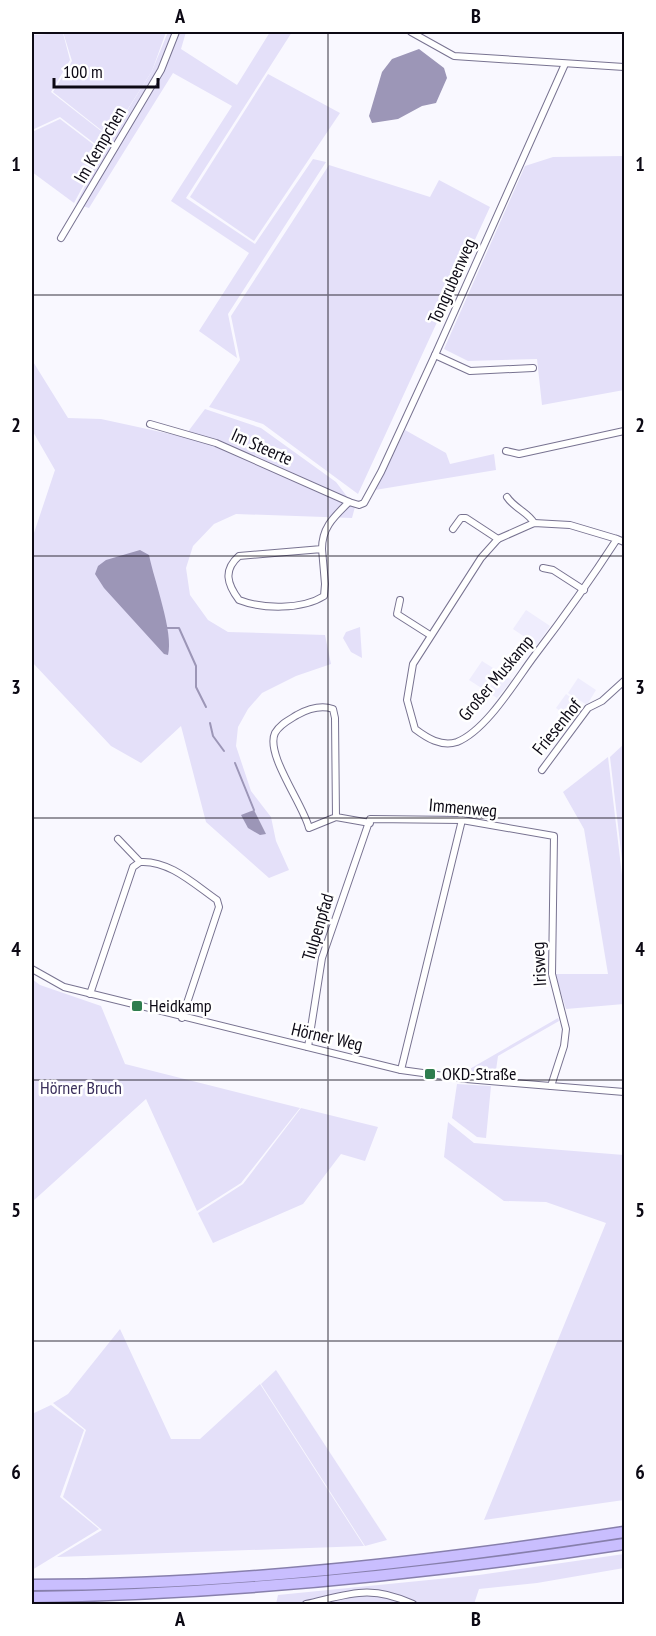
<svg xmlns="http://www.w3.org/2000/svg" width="656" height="1636" viewBox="0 0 656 1636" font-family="'PT Sans Narrow',sans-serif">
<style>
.built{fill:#efedfd}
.green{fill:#e4e0f9}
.water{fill:#9c96b7}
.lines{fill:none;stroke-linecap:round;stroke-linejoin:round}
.stream{stroke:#9c96b7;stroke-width:2}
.minor-casing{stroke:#787391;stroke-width:8}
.motorway-casing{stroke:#877fac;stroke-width:13}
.minor{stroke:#fff;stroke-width:6}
.motorway{stroke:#c9befe;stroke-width:10}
.grid{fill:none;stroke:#0c0914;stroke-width:1.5;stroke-opacity:0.55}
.poi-dot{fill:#2f7e4e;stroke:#fff;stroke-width:2}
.labels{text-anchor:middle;stroke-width:5;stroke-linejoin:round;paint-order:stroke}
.street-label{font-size:18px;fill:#0c0914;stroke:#fff}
.poi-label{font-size:18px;fill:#0c0914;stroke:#fff;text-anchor:start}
.park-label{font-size:18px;fill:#3a2f5c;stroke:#fff}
.neatline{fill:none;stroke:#0c0914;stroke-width:2}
.grid-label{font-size:20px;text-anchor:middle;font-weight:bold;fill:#0c0914}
</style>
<rect width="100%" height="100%" fill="#f9f8ff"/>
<g class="built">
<path d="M526,610L550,626L537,645L513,629Z"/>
<path d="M482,661L512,680L497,698L469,680Z"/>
<path d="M578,678L596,690L587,705L568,693Z"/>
<path d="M566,694L585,707L576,722L556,708Z"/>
</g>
<g class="green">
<path d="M32,32H166L152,71L110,137L53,92L72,61L63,32L32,34Z"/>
<path d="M168,32H186L181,49L237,85L270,32H292L186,198L255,244L313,159L326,162L228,314L237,358L199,331L249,253L171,201L232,106L173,73L89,208L76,204L103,150L60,117L32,130V35L63,33L70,60L51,92L110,138L152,71Z"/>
<path d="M268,74L340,113L254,241L190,197Z"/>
<path d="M60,119L102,151L74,203L32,172V132Z"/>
<path d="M624,156V390L542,405L537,359L468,361L444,349L525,166L553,157Z"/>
<path d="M329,165L430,197L439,180L490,207L358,494L263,424L209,407L240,360L231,316Z"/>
<path d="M32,360L68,418L101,419L184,437L205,409L261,428L336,482L355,507L352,518L236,514L214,524L193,546L186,568L190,595L208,620L228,632L325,635L331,664L296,676L262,693L248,709L238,727L236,746L251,791L271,817L276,841L289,870L269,878L206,822L181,726L141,763L111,746L32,662V539L55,470L32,430Z"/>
<path d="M405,430L446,453L450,464L494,454L496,470L375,490Z"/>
<path d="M360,627L362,658L351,652L343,638L346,632Z"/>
<path d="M624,744V877L610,757Z"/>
<path d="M608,757L624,892V1004L566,1009L555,974H608L584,829L563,792Z"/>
<path d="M32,979L40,985L101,1006L125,1064L300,1108L241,1183L197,1211L146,1099L32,1202Z"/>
<path d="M558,1018L559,1021L498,1056L495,1077L461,1074Z"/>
<path d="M457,1084L491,1086L486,1138L477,1137L452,1118Z"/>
<path d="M301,1108L378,1127L365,1161L341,1154L303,1204L213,1243L198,1213L243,1184Z"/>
<path d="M448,1122L474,1143L624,1155V1500L484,1520L606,1223L546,1202L504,1201L444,1157Z"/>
<path d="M120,1329L171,1439H200L260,1384L364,1546L57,1557L102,1530L63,1497L86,1430L53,1403L68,1394Z"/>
<path d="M276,1370L387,1540L365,1546L261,1384Z"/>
<path d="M51,1405L84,1430L60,1497L99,1529L32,1570V1414Z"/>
<path d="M624,1554V1568L537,1583L479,1589L474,1604H276L278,1595L479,1575Z"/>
</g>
<g class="water">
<path d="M419,49L444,68L447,78L436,103L422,106L398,119L372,123L369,116L382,72L392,59Z"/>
<path d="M140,550L149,555C154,580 174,633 168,655L164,654L104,588L95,574L98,566L106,560Z"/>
<path d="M254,810L266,834L260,835L248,828L241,815Z"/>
</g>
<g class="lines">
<g class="stream">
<path d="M167,628H179L196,666V687L206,707"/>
<path d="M210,723L213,736L224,751"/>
<path d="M235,763L254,810"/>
</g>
<defs>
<g id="minor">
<path d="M411,32L454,56L624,67"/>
<path d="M61,238L161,70L176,32"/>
<path d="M435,355L470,371L533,368"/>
<path d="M150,424L216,443L349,502L359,505L364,503L381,472L435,355L565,64"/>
<path d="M506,451L519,454L624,431"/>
<path d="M507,497C514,508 529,513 534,523"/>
<path d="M453,529L461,518H466L498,539"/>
<path d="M617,539C591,579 564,617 535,655C516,680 487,730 457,742C441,747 427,738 415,729L407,700L413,664L481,558L498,539L534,523L570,525L617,539L624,542"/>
<path d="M322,549L325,584L324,596C302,610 262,609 239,600C227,584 223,570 239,556L322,549C322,527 334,517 349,502"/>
<path d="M543,568L553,570L584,590"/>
<path d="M400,600L397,614L430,635"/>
<path d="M542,770L588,708L602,701L624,681"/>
<path d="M336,817L335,718L333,709C321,705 308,709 297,715C289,720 280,724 275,733C265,754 303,804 309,828L336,817L370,823"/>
<path d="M118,839L140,862C169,860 194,884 217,900L219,907L182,1018"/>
<path d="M32,969L64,987L401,1070L466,1079L624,1092"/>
<path d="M90,994L133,867L140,862"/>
<path d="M308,1047L322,958L370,819L462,820L554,836L552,974L566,1029L564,1046L551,1086"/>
<path d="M401,1070L462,820"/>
<path d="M306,1604C350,1594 370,1584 413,1604"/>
</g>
<g id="motorway">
<path d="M32,1585C230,1585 428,1562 624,1532"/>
<path d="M32,1597C230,1594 428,1574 624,1544"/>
</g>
</defs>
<use href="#minor" class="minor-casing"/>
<use href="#motorway" class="motorway-casing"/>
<use href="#minor" class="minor"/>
<use href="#motorway" class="motorway"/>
</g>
<path class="grid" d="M328,32V1604M32,295H624M32,556H624M32,818H624M32,1080H624M32,1341H624"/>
<g class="poi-dot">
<rect x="131" y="1000" width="12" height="12" rx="3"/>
<rect x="424" y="1068" width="12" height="12" rx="3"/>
</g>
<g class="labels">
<g class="street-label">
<text transform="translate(100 145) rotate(-60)" y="6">Im Kempchen</text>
<text transform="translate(452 281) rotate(-66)" y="6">Tongrubenweg</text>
<text transform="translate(262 447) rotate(24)" y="6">Im Steerte</text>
<text transform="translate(496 678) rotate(-50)" y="6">Großer Muskamp</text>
<text transform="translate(557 727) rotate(-51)" y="6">Friesenhof</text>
<text transform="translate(463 808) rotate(5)" y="6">Immenweg</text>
<text transform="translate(318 927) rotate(-73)" y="6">Tulpenpfad</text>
<text transform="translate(539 964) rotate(-93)" y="6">Irisweg</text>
<text transform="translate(327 1037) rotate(13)" y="6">Hörner Weg</text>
</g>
<g class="poi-label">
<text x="149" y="1012">Heidkamp</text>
<text x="442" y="1080">OKD-Straße</text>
</g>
<g class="park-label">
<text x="81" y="1094">Hörner Bruch</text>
</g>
</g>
<rect width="656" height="1636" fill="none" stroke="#ffffff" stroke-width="66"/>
<path d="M54 78v9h104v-9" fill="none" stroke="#0c0914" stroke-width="3"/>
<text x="63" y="78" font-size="18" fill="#0c0914" stroke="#ffffff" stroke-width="4.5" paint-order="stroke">100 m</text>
<rect x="33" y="33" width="590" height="1570" class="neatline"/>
<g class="grid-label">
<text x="180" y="23">A</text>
<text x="476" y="23">B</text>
<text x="16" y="171">1</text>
<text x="640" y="171">1</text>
<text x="16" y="432">2</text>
<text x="640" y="432">2</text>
<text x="16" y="694">3</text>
<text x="640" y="694">3</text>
<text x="16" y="956">4</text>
<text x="640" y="956">4</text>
<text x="16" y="1217">5</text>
<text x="640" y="1217">5</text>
<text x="16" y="1479">6</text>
<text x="640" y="1479">6</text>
<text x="180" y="1626">A</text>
<text x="476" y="1626">B</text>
</g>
</svg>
